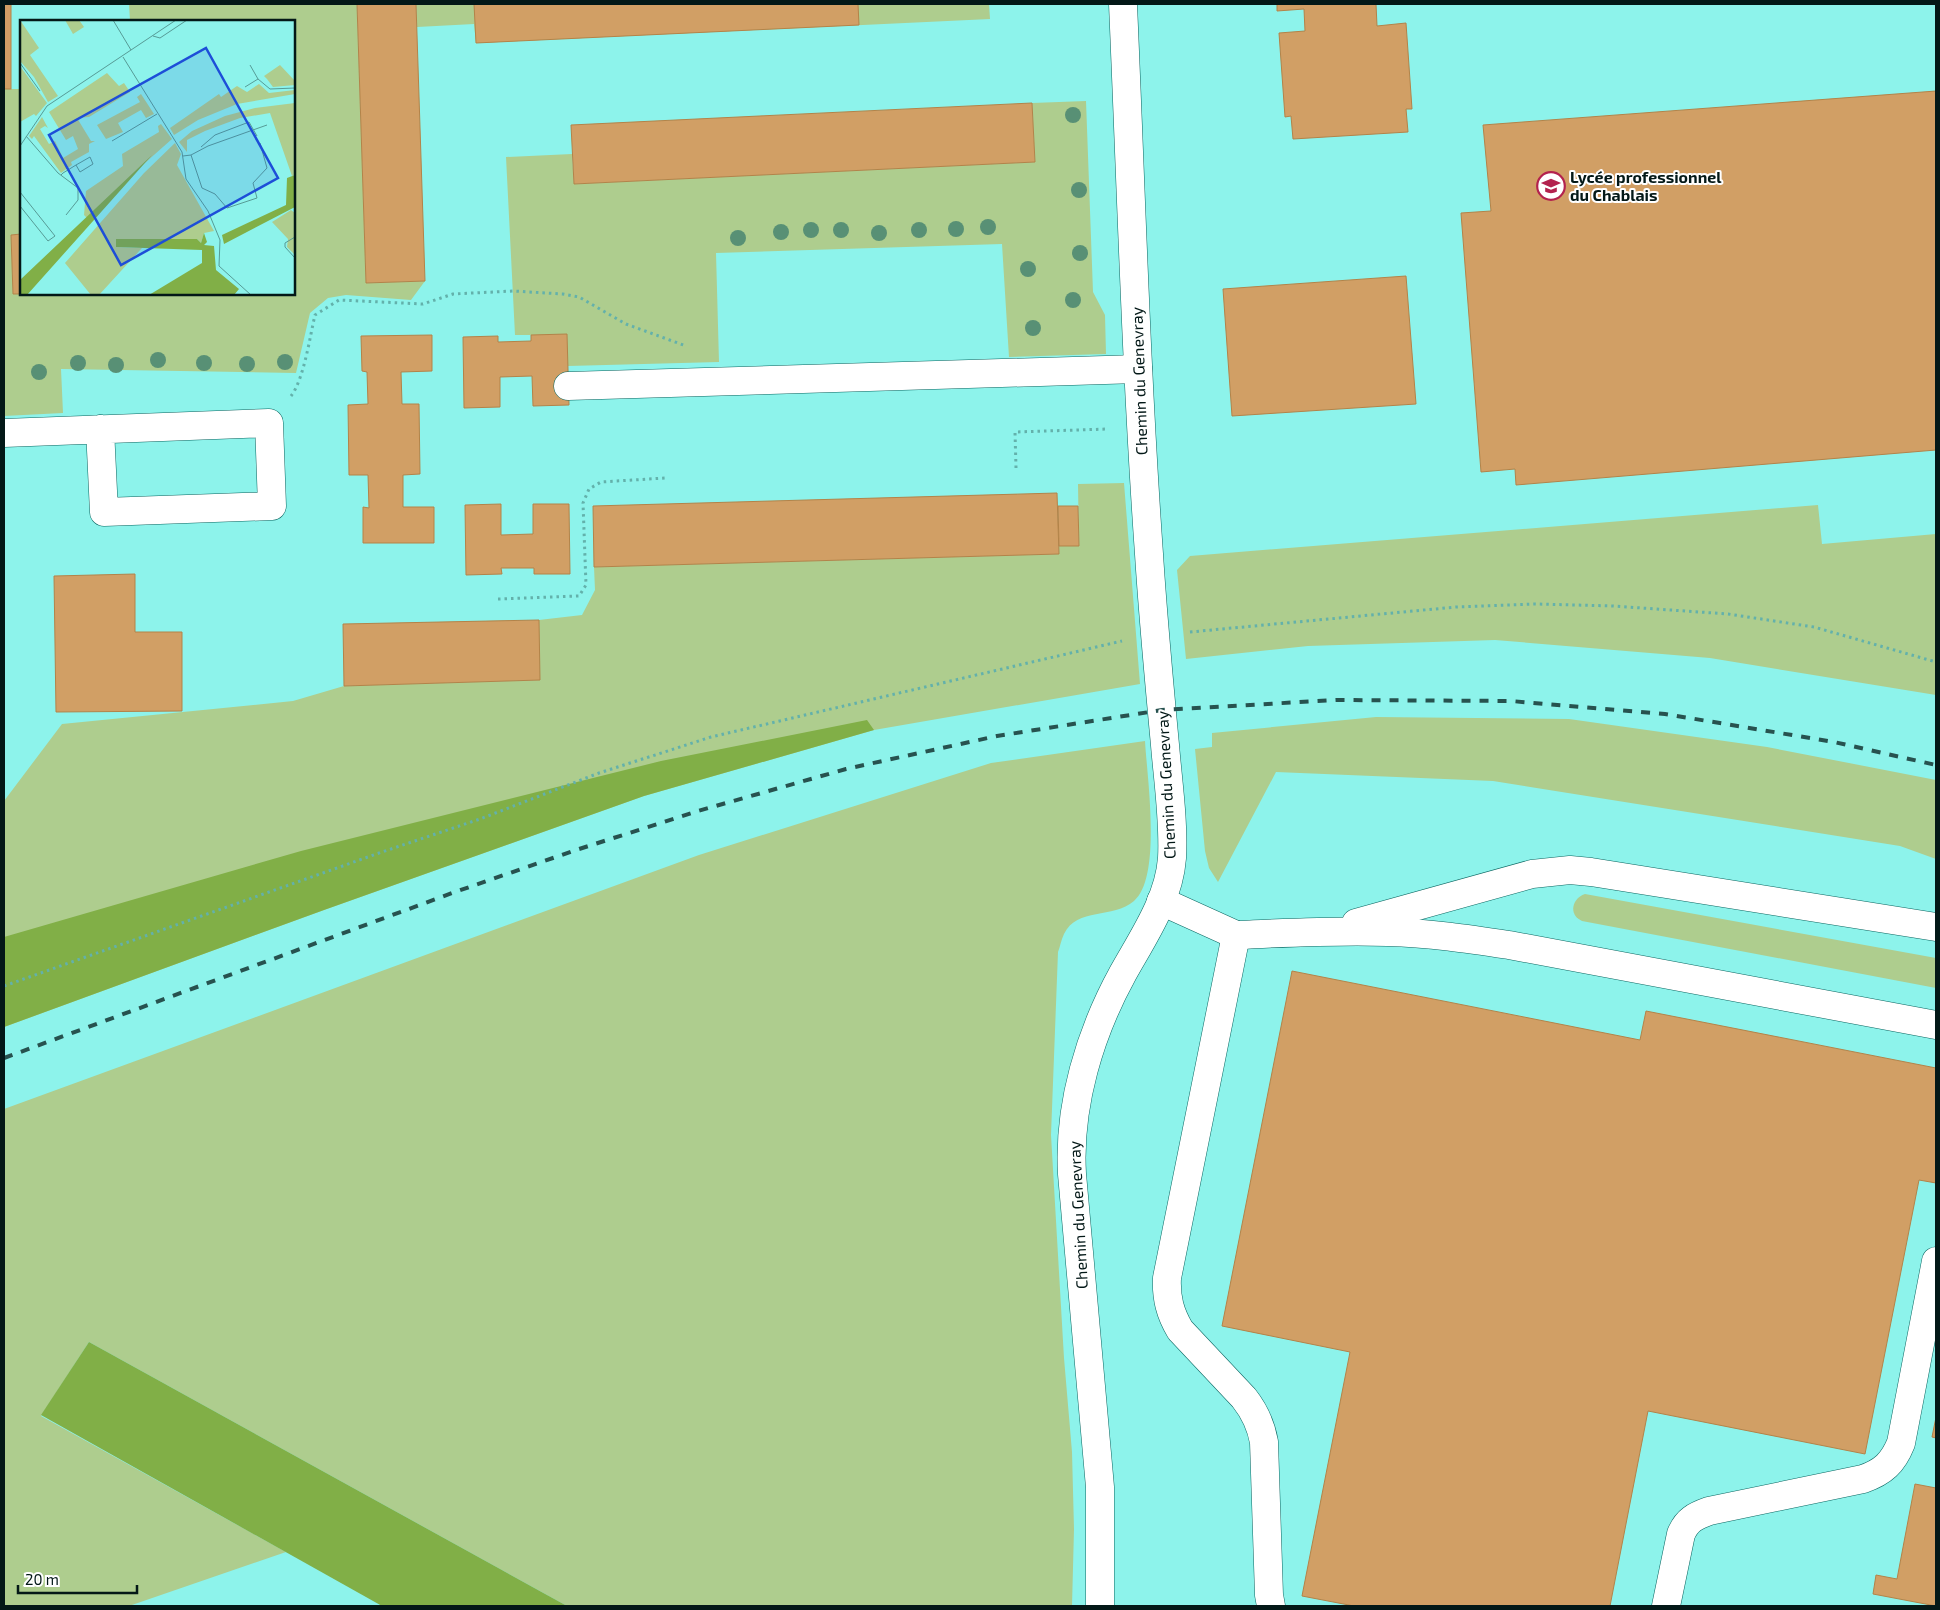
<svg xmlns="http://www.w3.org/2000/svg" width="1940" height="1610" viewBox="0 0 1940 1610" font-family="'Exo 2',sans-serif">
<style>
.green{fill:#aecd8e}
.forest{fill:#81af47}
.building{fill:#d19f65;stroke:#b38349}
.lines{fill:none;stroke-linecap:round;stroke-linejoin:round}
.minor-casing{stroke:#0b6661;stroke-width:29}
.path{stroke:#63b1ab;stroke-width:3;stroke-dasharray:2.5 4;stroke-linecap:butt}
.minor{stroke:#fff;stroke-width:28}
.rail{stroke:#27524f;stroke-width:4;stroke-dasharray:9 9;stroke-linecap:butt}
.tree{fill:#589075}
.labels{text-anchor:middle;stroke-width:4;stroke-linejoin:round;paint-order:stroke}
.poi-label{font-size:16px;font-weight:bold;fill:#031817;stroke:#fff;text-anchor:start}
.street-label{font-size:16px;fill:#031817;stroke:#fff}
.inset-road{fill:none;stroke:#569b96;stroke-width:1}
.view{fill:#1d4ed8;fill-opacity:0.15;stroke:#1d4ed8;stroke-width:2.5}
.inset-edge{fill:none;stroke:#031817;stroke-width:2.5}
</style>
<rect width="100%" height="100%" fill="#8df3eb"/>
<g class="green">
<path d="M129,4H357L366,283L425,281L411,300L346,295L328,298L310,313L296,373L61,369L63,413L4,416V89H21V234L11,235L13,294H294V21H130Z"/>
<path d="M416,4H989L990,19L476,43L474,24L417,27Z"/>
<path d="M1086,101L1093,292L1105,315L1106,354L1009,357L1002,244L716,253L719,362L568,366L531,335H515L506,157L572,154L574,184L1035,162L1032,103Z"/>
<path d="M1124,483L1140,684L874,730L644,796L324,910L4,1027V801L62,724L293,701L344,686L539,680V620L582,615L595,590L594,567L1059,554V546H1079L1078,484Z"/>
<path d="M1818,505L1822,544L1936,534V695L1710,658L1495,640L1308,646L1186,659L1177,570L1190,556Z"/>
<path d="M1376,717L1569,719L1767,747L1936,780V859L1900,846L1493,781L1276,772L1218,882L1209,868L1205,851L1195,749L1212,747V733Z"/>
<path d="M1145,741C1147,777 1162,877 1134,901C1113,919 1077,907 1064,934C1061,940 1060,947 1058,952L1051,1135L1064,1358L1072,1452L1074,1529L1072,1606H567L89,1342L41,1416L286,1552L129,1606H4V1109L699,855L991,763Z"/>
<path d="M1585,894L1936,958V988L1582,921C1568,915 1572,898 1585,894Z"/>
</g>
<g class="forest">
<path d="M867,720L874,730L644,796L324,910L4,1027V937L301,851L661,761Z"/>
<path d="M89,1342L567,1606H382L41,1415Z"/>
</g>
<g class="building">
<rect x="4" y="4" width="7" height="85"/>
<path d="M357,4H416L425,281L366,283Z"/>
<path d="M474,4H858L859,25L476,43Z"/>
<path d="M1277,4H1379H1376L1377,26L1406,23L1412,109H1406L1408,132L1293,139L1291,116L1285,117L1279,33L1305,31L1304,9L1277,11Z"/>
<path d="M1936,91V450L1516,485L1515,469L1481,472L1461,213L1491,211L1483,125Z"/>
<path d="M1032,103L1035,162L574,184L571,125Z"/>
<path d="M21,234V294H13L11,235Z"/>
<path d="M1406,276L1416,404L1232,416L1223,289Z"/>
<path d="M567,334L569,405L533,406L532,376L500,377V407L464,408L463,337L498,336V342L531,341V335Z"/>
<path d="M432,335V371L401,372L402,404H419L420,474L403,475V507H434V543H363V507L369,508L368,475H349L348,405L368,404L367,372L362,371L361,336Z"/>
<path d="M1057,493L1059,554L594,567L593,506Z"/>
<path d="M501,504V535L533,534V504H569L570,574H534V568H501L502,574L466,575L465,505Z"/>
<path d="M1058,506H1078L1079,546H1059Z"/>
<path d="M135,574V632H182V711L56,712L54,576Z"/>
<path d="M539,620L540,680L344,686L343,624Z"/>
<path d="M1292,971L1640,1040L1646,1011L1936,1068V1183L1919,1180L1865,1454L1648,1411L1610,1606H1354L1302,1596L1350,1352L1222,1326Z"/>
<path d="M1936,1417V1438L1932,1437Z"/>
<path d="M1915,1484L1936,1488V1606L1873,1594L1876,1575L1897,1579Z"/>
</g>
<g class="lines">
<defs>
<g id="minor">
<path d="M568,386L1138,369"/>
<path d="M4,433L269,423L272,506L104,512L100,429"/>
<path d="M1161,901L1236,935L1167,1278C1166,1298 1170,1313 1180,1330L1244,1398C1255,1412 1261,1425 1264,1442L1269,1595L1271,1606"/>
<path d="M1356,923L1532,874L1570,870L1591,872L1936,927"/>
<path d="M1236,935C1287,933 1337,930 1388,932C1429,933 1469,939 1509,945L1936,1025"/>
<path d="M1100,1606V1487L1072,1174C1068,1105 1090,1033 1123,973C1143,937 1169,900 1172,858C1174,821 1168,782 1165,745C1159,681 1153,618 1149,554C1136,371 1131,187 1123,4"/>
<path d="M1666,1606L1681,1534C1687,1520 1695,1516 1709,1511L1863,1479C1883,1472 1893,1463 1901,1443L1936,1261"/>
</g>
</defs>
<use href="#minor" class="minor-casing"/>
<g class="path">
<path d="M291,396C304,379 310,336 315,315L339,300L423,304L453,294L513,291L563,294L579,297L626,324L686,346"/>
<path d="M1016,468L1015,432L1108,429"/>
<path d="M498,599L579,596L586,585L583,503L589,489L601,482L665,478"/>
<path d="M1190,632L1456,607L1535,604L1613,606L1728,614L1814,627L1936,662"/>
<path d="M4,986L382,852L480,819L599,773L711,737L1122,641"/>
</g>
<use href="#minor" class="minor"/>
<path class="rail" d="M4,1058L455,892L576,850L698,811L846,769L997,736L1162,710L1336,700L1511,701L1665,714L1834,742L1936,765"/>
</g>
<g class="tree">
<circle cx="1073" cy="115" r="8"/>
<circle cx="1079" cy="190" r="8"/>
<circle cx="988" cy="227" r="8"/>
<circle cx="956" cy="229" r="8"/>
<circle cx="811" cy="230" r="8"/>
<circle cx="841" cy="230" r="8"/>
<circle cx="919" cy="230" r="8"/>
<circle cx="781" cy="232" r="8"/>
<circle cx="879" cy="233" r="8"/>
<circle cx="738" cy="238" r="8"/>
<circle cx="1080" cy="253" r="8"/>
<circle cx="1028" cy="269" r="8"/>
<circle cx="1073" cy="300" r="8"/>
<circle cx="1033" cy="328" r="8"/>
<circle cx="158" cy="360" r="8"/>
<circle cx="285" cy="362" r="8"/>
<circle cx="78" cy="363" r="8"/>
<circle cx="204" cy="363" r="8"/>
<circle cx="247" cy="364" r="8"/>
<circle cx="116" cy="365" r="8"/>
<circle cx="39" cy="372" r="8"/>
</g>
<defs>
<symbol id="school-ring" viewBox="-11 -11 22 22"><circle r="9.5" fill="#fff" stroke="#b3224e" stroke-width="1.5"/><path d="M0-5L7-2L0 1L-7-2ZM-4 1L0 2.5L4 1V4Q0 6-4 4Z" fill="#b3224e"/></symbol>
</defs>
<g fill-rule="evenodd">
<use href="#school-ring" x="1535" y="170" width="32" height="32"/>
</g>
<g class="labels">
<g class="poi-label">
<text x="1570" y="183">Lycée professionnel<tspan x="1570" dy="18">du Chablais</tspan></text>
</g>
<g class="street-label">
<text transform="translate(1139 381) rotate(-92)" y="6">Chemin du Genevray</text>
<text transform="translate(1166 785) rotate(-93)" y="6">Chemin du Genevray</text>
<text transform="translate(1078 1215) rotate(-93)" y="6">Chemin du Genevray</text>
</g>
</g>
<g transform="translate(20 20)">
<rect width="275" height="275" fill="#8df3eb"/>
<path d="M0,0L19,28L10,35L38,76L28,82L14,57L0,41ZM45,0H59L64,7L53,14ZM260,45L275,61V65L253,67L247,59L244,56ZM0,46L27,83L16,96L14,94L0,102ZM87,53L99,66L104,63L110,72L69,97L57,98L71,121H75L69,124V132L51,142L52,145L41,153L14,116L12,119L9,116L22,97L28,108L25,106L20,109L29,124L35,121L43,138L58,129L53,116L46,120L29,92ZM239,64L249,73L275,70V74L217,84L178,100L154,115L150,108L199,74L201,77L217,66L227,72ZM121,74L134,94L126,98L121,90L98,103L103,112L86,119L77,105L120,82L117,77ZM275,83V155L272,156L250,93L220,98L185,111L167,120V132L159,122L172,111L205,96L235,88ZM141,104L152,119L117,150L71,202L64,195L66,171L103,146L102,134L139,112L138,106ZM155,123L161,134L157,145L194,211L184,213L181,223L177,219H96V227L122,228L79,275H71L45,243L124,153ZM271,190L275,193V235L267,227L268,219L252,202Z" fill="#aecd8e"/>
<path d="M132,135L7,275H0V260ZM275,155V187L204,224L202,215L266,185L267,158ZM184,213L187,222L184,225L194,226L196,250L219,269L214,275H129L182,243V230L96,227V219H177L181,223Z" fill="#81af47"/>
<path class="inset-road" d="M93,0L111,30M133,16L140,18L167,0M103,37L162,132L166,159L188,191L200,220L199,246L231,275M0,43L20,71M238,59L250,69L275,68M225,67L238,59L230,45M6,116L38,153L58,168V180L46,195M92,121L137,94M0,126L27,86L156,0M181,127L195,115L229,102L237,116M171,135L188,126L247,105M163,136L171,135L182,168L195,174L207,188L237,178L233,163L247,148L240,123M41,155L43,153L56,145L70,137L73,144L60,152L56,145M0,172L35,216L28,221L0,186M275,217L265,223V227L275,238"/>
<path class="view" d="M186,28L258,158L101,245L29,115Z"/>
<rect width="275" height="275" class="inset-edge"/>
</g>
<rect width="1940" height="1610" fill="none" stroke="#031817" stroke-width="10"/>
<path d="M18 1585v8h119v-8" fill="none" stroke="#031817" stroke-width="2.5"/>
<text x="25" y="1585" font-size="15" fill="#031817" stroke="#ffffff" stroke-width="4" paint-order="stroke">20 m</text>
</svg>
